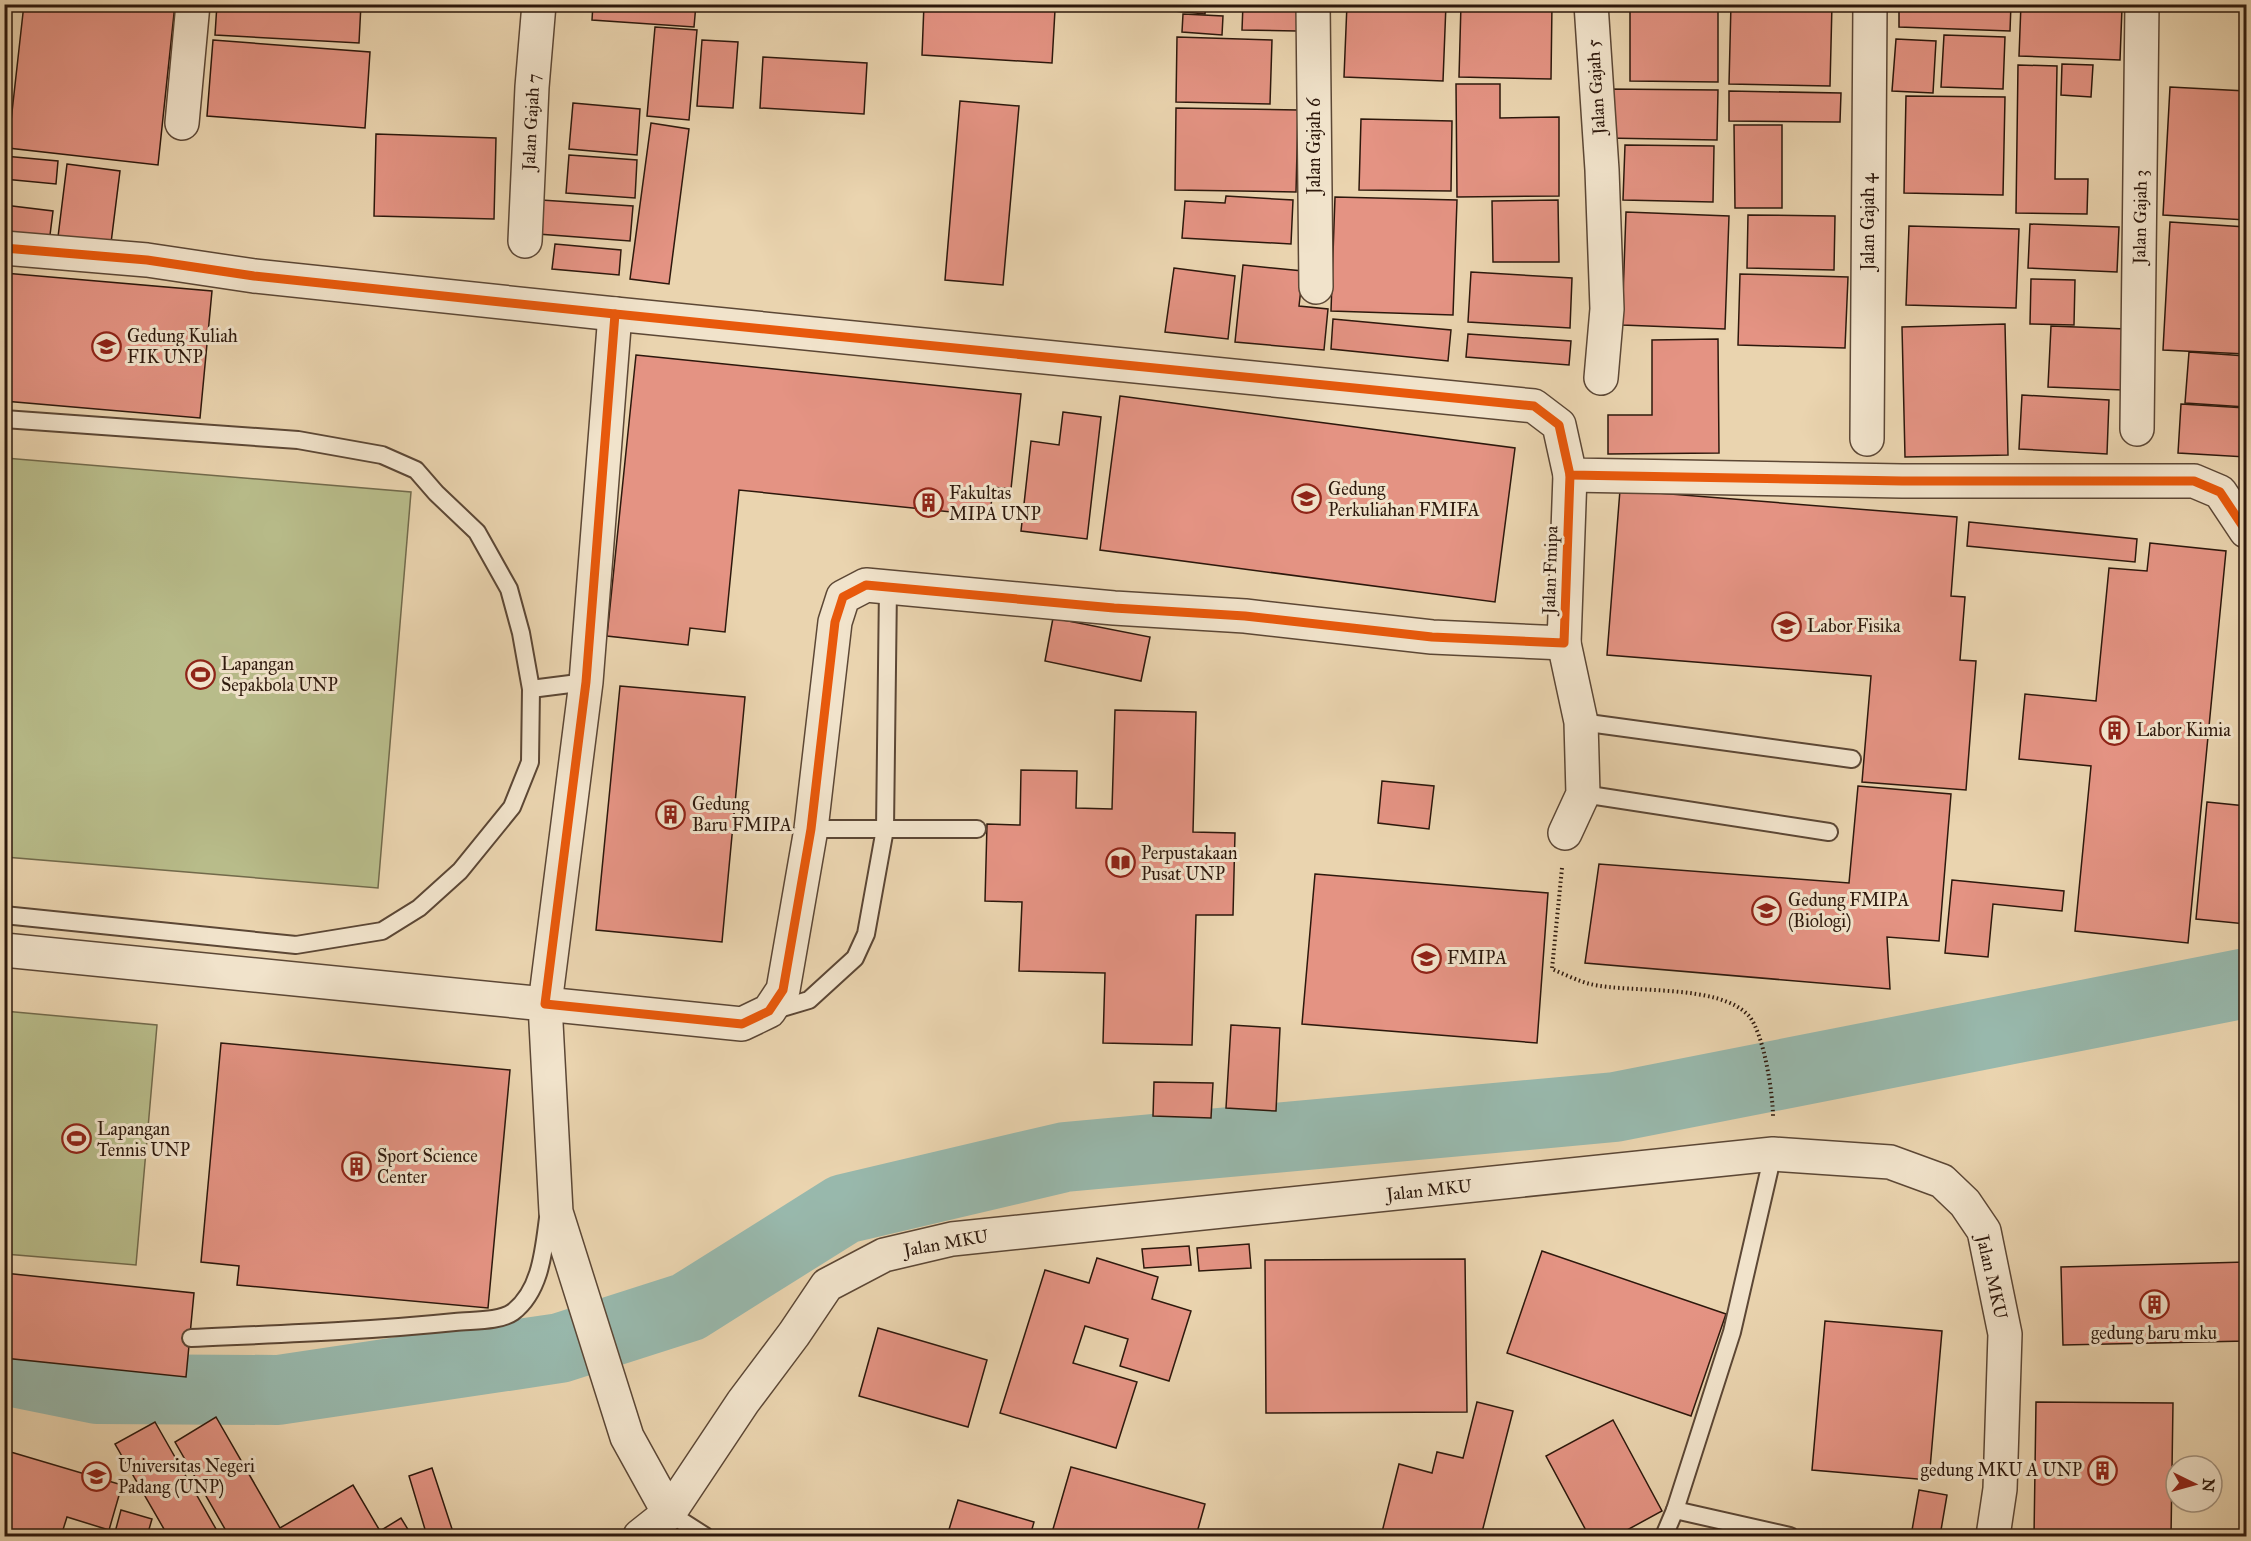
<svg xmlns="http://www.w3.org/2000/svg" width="2251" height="1541" viewBox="0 0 2251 1541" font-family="'IM FELL Great Primer',serif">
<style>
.green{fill:#b8bc8a;stroke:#726a4b;stroke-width:1.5}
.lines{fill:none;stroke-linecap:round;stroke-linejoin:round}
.river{stroke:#98b8ac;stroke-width:70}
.building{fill:#e49383;stroke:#2d180c;stroke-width:1.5}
.service-casing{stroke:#5c4735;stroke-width:20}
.minor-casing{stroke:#5c4735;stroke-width:36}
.path{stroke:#2d180c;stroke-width:4;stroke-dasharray:1.5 3;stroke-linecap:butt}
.service{stroke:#f1e3cb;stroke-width:16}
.minor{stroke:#f1e3cb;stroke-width:33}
.cycleway-casing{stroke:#f1e3cb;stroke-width:13}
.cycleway{stroke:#e8590c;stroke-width:9}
.labels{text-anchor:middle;stroke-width:6;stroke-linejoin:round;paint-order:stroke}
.street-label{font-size:18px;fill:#2d180c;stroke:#f1e3cb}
.poi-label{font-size:18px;fill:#2d180c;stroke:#f1e3cb;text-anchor:start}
</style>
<rect width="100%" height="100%" fill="#ead4af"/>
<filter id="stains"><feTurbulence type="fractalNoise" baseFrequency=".00333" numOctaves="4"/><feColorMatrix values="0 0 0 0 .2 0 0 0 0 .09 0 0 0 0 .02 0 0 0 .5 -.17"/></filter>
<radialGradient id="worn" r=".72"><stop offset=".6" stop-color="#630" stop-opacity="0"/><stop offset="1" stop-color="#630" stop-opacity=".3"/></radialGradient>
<g class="green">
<path d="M5,458L411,492L378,888L5,857Z"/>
<path d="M4,1011L157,1025L136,1265L5,1254Z"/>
</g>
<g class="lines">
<path class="river" d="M4,1370L97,1389L278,1390L560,1348L688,1307L844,1209L1065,1157L1615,1107L2246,983"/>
</g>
<g class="building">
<path d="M24,4H175L158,165L8,148Z"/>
<path d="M217,4H361L359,43L215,35Z"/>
<path d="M593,4H696L694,27L592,20Z"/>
<path d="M924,4L1055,10L1052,63L922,55Z"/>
<path d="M1069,4H1146V10Z"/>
<path d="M1153,4H1206L1205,14L1153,9Z"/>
<path d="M1243,4H1297V31L1242,30Z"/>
<path d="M1347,4H1446L1443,81L1344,77Z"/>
<path d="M1461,4H1552L1551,79L1459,77Z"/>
<path d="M1630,4H1718V82L1630,81Z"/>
<path d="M1731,4H1832L1830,86L1729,84Z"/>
<path d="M1899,4H2011L2010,31L1899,27Z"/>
<path d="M2021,4L2122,8L2120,60L2019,56Z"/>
<path d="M1183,14L1223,16L1222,35L1182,32Z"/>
<path d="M655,27L697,30L689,120L647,116Z"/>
<path d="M1944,35L2005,37L2003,89L1941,87Z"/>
<path d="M1177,37L1272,40L1270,104L1176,102Z"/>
<path d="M1896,39L1936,41L1933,93L1892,91Z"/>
<path d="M213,40L370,52L365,128L207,116Z"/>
<path d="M702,40L738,42L733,108L697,106Z"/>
<path d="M763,57L867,63L864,114L760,108Z"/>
<path d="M2062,64L2093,65L2091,97L2061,95Z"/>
<path d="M2018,65L2057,66L2055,179H2088L2087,214L2016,213Z"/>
<path d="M1456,84H1500V118L1559,117V196L1457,197Z"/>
<path d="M2170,87L2246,91V220L2163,215Z"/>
<path d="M1605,89L1718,90L1717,140L1605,138Z"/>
<path d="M1729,91L1841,93L1840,122L1729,121Z"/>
<path d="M1906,96L2005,97L2003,195L1904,193Z"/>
<path d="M960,101L1019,106L1003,285L945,280Z"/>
<path d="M573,103L640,109L637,155L569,149Z"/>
<path d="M1176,108L1298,110L1296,192L1175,190Z"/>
<path d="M1361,119L1452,121L1451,191L1359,190Z"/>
<path d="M651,123L689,129L669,284L630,279Z"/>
<path d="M1734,125H1782V208H1735Z"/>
<path d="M376,134L496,138L494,219L374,216Z"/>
<path d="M1625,145L1714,146L1713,202L1623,200Z"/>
<path d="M569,155L637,160L635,198L566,193Z"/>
<path d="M4,156L58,161L56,184L4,179Z"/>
<path d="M67,164L120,171L110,251L57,245Z"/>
<path d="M1226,196L1293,200L1291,244L1182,238L1185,201L1225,203Z"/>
<path d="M1335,197L1457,200L1453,315L1331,311Z"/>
<path d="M541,200L633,206L630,241L538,234Z"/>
<path d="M1558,200L1559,262H1493L1492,201Z"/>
<path d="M4,205L53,211L49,243L4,238Z"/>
<path d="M1626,212L1729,216L1725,329L1622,325Z"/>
<path d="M1748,215L1835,216L1834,270L1747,268Z"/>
<path d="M2170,222L2246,227V354L2163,350Z"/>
<path d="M2030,224L2119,227L2117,272L2028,268Z"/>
<path d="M1909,226L2019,229L2016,308L1906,305Z"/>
<path d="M555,244L621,250L619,275L552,269Z"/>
<path d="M1243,265L1303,271L1299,306L1328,309L1324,350L1235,342Z"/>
<path d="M1174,268L1235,276L1228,339L1165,332Z"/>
<path d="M1471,272L1572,278L1570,328L1468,322Z"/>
<path d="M4,273L212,291L200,418L4,401Z"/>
<path d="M1740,274L1848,277L1845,348L1738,345Z"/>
<path d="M2031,279L2075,280L2074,325L2030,324Z"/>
<path d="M1333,319L1451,330L1448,361L1331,349Z"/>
<path d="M2005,324L2008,455L1905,457L1902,327Z"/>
<path d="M2051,326L2126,329L2123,390L2048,387Z"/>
<path d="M1468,334L1571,341L1569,365L1466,357Z"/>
<path d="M1718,339L1719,453L1608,454V415H1652V340Z"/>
<path d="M2189,352L2246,356V407L2185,403Z"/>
<path d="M636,355L1021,394L1011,489L993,487L990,516L739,490L725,632L690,628L688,645L607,636Z"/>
<path d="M2022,395L2109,400L2107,454L2019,449Z"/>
<path d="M1120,396L1515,448L1495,602L1100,550Z"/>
<path d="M2181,404L2246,408V457L2178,453Z"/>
<path d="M1063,412L1101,417L1087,539L1021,531L1031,441L1059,445Z"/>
<path d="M1620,490L1957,517L1951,596L1965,597L1960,660L1976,661L1966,790L1862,782L1871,676L1607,655Z"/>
<path d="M1969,522L2137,539L2135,562L1967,546Z"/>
<path d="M2150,543L2226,551L2188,943L2075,931L2091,766L2019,759L2025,694L2096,701L2109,568L2147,571Z"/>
<path d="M1053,618L1150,637L1141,681L1045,661Z"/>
<path d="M620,686L745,697L722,942L596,930Z"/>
<path d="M1115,710L1196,712L1193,832L1235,833L1233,915H1196L1192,1045L1103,1043L1105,973L1019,971L1022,902L985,901L987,824L1020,825L1021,770L1077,771L1076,808L1112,809Z"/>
<path d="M1382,781L1434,786L1429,829L1378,823Z"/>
<path d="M1858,786L1951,794L1939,941L1887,937L1890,989L1585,963L1599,864L1849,883Z"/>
<path d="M2207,802L2246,806V924L2196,919Z"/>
<path d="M1315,874L1548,893L1537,1043L1302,1024Z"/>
<path d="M1952,880L2064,891L2062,911L1993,904L1988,957L1945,953Z"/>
<path d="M1231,1025L1280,1028L1276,1111L1226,1108Z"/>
<path d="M221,1043L510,1070L488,1308L237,1285L239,1266L201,1262Z"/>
<path d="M1154,1082L1213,1083L1211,1118L1153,1116Z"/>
<path d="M1249,1244L1251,1268L1199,1271L1197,1248Z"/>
<path d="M1189,1246L1191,1265L1144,1268L1142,1249Z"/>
<path d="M1542,1251L1726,1314L1691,1416L1507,1353Z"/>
<path d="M1097,1258L1158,1277L1152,1299L1191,1311L1169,1381L1120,1366L1128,1339L1085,1326L1073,1363L1137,1382L1116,1448L1000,1413L1045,1270L1089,1283Z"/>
<path d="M1465,1259L1467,1412L1266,1413L1265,1260Z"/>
<path d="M2246,1262V1341L2063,1345L2061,1267Z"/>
<path d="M4,1273L194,1293L186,1377L4,1358Z"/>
<path d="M1825,1321L1942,1331L1929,1480L1812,1470Z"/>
<path d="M878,1328L987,1360L968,1427L859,1396Z"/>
<path d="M1477,1402L1513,1411L1481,1536H1381L1399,1464L1432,1473L1437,1452L1463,1458Z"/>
<path d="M2036,1402L2173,1403L2171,1536H2034Z"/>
<path d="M216,1417L280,1528L353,1485L380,1531L401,1518L412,1536H229L175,1442Z"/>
<path d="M1613,1420L1662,1511L1616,1536H1589L1546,1456Z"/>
<path d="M155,1422L220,1536H168L115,1444Z"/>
<path d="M4,1450L122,1485L109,1530L67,1517L61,1536H4Z"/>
<path d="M1071,1467L1205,1504L1196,1536H1051Z"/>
<path d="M432,1468L453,1532L440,1536H427L409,1476Z"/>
<path d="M1919,1490L1947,1495L1940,1536H1911Z"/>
<path d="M958,1500L1034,1522L1030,1536H947Z"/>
<path d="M121,1510L152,1519L147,1536H114Z"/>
</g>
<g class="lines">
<defs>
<g id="service">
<path d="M4,419L298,440L382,455L416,470L436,493L477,532L509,589L521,633L531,689L530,762L512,807L460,871L419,908L382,931L296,945L4,915"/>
<path d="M531,689L586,682"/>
<path d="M1581,722L1852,759"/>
<path d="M1583,794L1829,832"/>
<path d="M811,829H977"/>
<path d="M772,1011L809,1000L855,958L866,934L885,829L888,587"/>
<path d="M1773,1154L1732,1332L1675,1510L1790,1536"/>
<path d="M191,1338C279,1334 368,1331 455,1322C472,1320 499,1322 513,1312C543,1289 544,1244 549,1211"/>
<path d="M669,1513L705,1536"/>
<path d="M1664,1536L1675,1510"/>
</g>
<g id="minor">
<path d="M1313,4L1316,287"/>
<path d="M1591,4L1602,170L1607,309L1601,378"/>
<path d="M182,123L193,4"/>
<path d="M525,241L532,87L539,4"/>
<path d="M4,248L147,260L254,276L615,314L1534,406L1559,425L1570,475L1902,481H2194L2220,492L2246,531"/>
<path d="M615,314L586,682L545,1004L742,1024L769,1011L783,990L811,829L835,622L843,597L866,585L1114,608L1245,616L1432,637L1564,643L1570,475"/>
<path d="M2137,429L2142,4"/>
<path d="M1867,439L1870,4"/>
<path d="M1564,643L1581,722L1583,794L1565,833"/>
<path d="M4,950L545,1004L556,1212L627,1437L669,1513L640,1536"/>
<path d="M669,1513L743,1402L794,1334L827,1285L884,1255L952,1239L1773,1154L1890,1162L1942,1181L1965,1203L1984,1231L2005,1334L2000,1489L1993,1536"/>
</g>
</defs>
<use href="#service" class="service-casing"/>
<use href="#minor" class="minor-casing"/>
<path class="path" d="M1562,868L1552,969C1564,974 1578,981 1590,984C1632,994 1719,983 1749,1016C1764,1034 1773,1094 1773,1117"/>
<use href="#service" class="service"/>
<use href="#minor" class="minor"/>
<defs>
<g id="cycleway">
<path d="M4,248L147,260L254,276L615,314L1534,406L1559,425L1570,475L1902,481H2194L2220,492L2246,531"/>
<path d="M615,314L586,682L545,1004L742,1024L769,1011L783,990L811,829L835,622L843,597L866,585L1114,608L1245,616L1432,637L1564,643L1570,475"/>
</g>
</defs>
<use href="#cycleway" class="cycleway-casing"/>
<use href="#cycleway" class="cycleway"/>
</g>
<defs>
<symbol id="university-ring" viewBox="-11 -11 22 22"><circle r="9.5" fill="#f1e3cb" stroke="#8f2418" stroke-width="1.5"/><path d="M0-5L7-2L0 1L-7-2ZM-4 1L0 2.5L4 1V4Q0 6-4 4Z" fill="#8f2418"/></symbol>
<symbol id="building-ring" viewBox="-11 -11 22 22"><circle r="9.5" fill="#f1e3cb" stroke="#8f2418" stroke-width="1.5"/><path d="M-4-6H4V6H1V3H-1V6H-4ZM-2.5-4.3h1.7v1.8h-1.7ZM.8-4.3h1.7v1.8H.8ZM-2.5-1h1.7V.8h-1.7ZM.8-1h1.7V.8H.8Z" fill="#8f2418"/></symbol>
<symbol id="stadium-ring" viewBox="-11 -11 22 22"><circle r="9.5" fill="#f1e3cb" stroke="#8f2418" stroke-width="1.5"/><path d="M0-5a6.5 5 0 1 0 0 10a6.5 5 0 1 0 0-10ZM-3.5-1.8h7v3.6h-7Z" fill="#8f2418"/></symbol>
<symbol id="library-ring" viewBox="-11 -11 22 22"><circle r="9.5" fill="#f1e3cb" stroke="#8f2418" stroke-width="1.5"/><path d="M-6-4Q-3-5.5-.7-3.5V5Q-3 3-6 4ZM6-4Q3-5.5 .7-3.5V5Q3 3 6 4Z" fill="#8f2418"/></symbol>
</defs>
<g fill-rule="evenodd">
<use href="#university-ring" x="90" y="330" width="33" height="33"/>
<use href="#university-ring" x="1290" y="482" width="33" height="33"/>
<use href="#building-ring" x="912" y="486" width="33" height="33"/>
<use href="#university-ring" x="1770" y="610" width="33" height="33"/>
<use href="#stadium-ring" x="184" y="658" width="33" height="33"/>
<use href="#building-ring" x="2098" y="714" width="33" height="33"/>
<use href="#building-ring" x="654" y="798" width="33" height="33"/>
<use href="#library-ring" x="1104" y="846" width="33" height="33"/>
<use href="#university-ring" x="1750" y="894" width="33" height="33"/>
<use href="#university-ring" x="1410" y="942" width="33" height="33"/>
<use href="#stadium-ring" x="60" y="1122" width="33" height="33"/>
<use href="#building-ring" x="340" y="1150" width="33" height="33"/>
<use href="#building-ring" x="2138" y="1288" width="33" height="33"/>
<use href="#building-ring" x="2086" y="1454" width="33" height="33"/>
<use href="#university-ring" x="80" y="1460" width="33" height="33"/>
</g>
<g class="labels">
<g class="street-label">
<text transform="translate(1596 87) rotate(-94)" y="6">Jalan Gajah 5</text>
<text transform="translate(531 122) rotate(-87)" y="6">Jalan Gajah 7</text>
<text transform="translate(1314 146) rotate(-90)" y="6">Jalan Gajah 6</text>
<text transform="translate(2140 217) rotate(-89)" y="6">Jalan Gajah 3</text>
<text transform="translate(1868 222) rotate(-90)" y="6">Jalan Gajah 4</text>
<text transform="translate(1550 570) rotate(-88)" y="6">Jalan Fmipa</text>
<text transform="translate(1429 1190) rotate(-6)" y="6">Jalan MKU</text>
<text transform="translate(946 1243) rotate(-10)" y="6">Jalan MKU</text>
<text transform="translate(1992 1277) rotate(77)" y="6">Jalan MKU</text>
</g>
<g class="poi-label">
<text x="127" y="342">Gedung Kuliah<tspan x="127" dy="21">FIK UNP</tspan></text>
<text x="1328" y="495">Gedung<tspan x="1328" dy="21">Perkuliahan FMIFA</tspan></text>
<text x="949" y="499">Fakultas<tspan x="949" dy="21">MIPA UNP</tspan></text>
<text x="1807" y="632">Labor Fisika</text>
<text x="221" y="670">Lapangan<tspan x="221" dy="21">Sepakbola UNP</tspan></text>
<text x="2136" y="736">Labor Kimia</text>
<text x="692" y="810">Gedung<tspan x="692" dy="21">Baru FMIPA</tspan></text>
<text x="1141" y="859">Perpustakaan<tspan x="1141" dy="21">Pusat UNP</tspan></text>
<text x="1788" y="906">Gedung FMIPA<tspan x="1788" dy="21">(Biologi)</tspan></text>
<text x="1447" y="964">FMIPA</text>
<text x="97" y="1135">Lapangan<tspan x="97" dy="21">Tennis UNP</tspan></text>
<text x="377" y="1162">Sport Science<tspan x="377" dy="21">Center</tspan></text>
<text x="2154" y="1339" text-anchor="middle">gedung baru mku</text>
<text x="118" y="1472">Universitas Negeri<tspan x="118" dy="21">Padang (UNP)</tspan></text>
<text x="2082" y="1476" text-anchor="end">gedung MKU A UNP</text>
</g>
</g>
<rect width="2251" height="1541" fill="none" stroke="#ead4af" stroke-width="24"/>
<rect x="6" y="6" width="2239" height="1529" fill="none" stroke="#2d180c" stroke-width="3"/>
<rect x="12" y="12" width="2227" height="1517" fill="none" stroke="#2d180c" stroke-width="1.5"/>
<g transform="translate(2194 1484) rotate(95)"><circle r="28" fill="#f1e3cb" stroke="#a3927f" stroke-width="1.5"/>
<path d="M0-4.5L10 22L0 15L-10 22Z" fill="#8f2418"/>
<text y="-9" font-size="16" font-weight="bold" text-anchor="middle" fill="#2d180c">N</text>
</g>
<rect width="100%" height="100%" filter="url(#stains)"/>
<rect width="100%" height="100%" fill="url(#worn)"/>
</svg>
